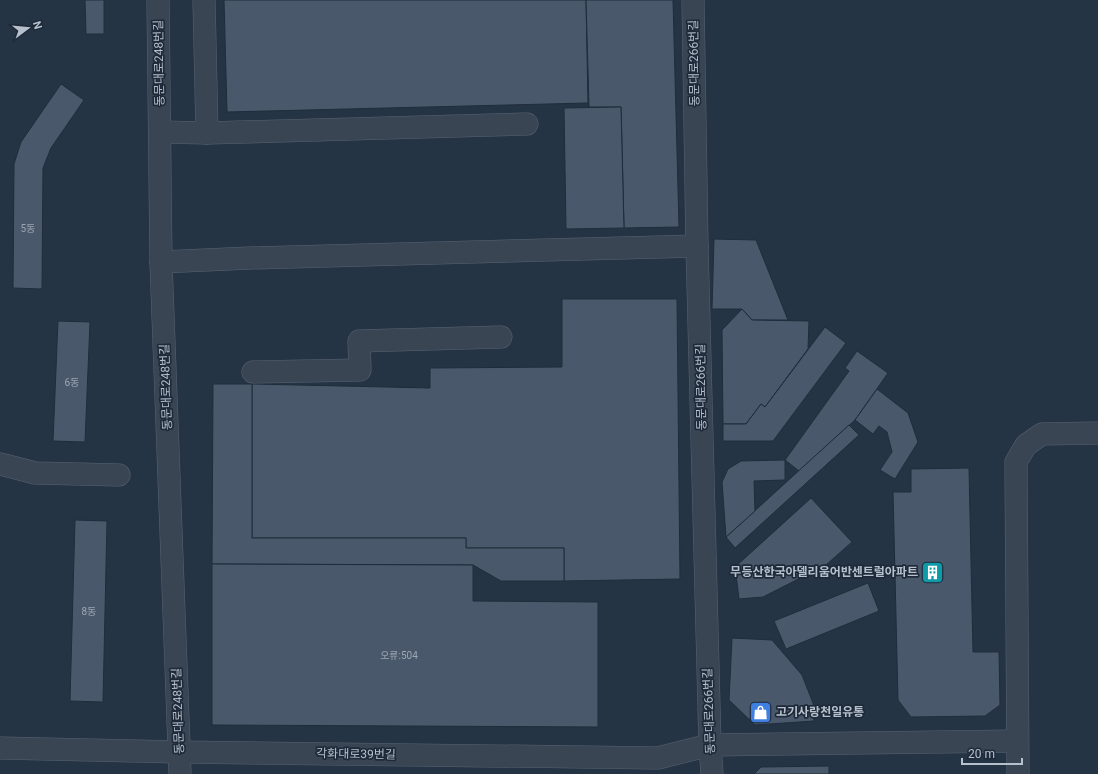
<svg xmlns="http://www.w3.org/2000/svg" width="1098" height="774" viewBox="0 0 1098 774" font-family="Roboto,'Noto Sans KR',sans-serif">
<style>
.building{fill:#49586b;stroke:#202c3b}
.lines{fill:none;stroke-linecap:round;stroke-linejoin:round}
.minor-casing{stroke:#586371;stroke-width:23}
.minor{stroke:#3a4554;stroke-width:22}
.labels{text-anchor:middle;stroke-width:3.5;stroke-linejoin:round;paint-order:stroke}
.number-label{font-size:10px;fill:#9ca6b4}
.street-label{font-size:12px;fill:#b7c0cd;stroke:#1e2a39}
.poi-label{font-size:12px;font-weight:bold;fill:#b7c0cd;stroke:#1e2a39;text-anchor:end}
</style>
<rect width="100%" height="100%" fill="#253444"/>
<g class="building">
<path d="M85,0H104V34H86Z"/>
<path d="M224,0H586L588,103L227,112Z"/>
<path d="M586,0H673L679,227L624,228L621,107H589Z"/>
<path d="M61,84L84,100L51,148L43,168L42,289L13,288L14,164L21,142Z"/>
<path d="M621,107L624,228L566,229L564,108Z"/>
<path d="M714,239L756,240L788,320H752L742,309H712Z"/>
<path d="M562,299H677L680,579L564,581V548H466V538H252V384L430,388V368L562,367Z"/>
<path d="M742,309L752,320L809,321L808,349L765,407L761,404L746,424H723L722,330Z"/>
<path d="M58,321L90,322L85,442L53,441Z"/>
<path d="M825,327L846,343L773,441H723V424H746L761,404L765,407Z"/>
<path d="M857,351L888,373L855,420L799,471L785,460L849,371L845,368Z"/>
<path d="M213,384H252V538H466V548H564V581H501L473,565L212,564Z"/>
<path d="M877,389L908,413L918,442L895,479L880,470L892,452L887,432L879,426L873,434L855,420Z"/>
<path d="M849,425L859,435L735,548L726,537Z"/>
<path d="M785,460V480L754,481L755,511L726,537L722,482L728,469L741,461Z"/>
<path d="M969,468L973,652H999L1000,705L985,716L911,717L898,700L893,492H911V469Z"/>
<path d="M811,498L852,542L826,565L763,597L739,599L735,567Z"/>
<path d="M75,520L107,521L103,702L70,701Z"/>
<path d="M212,564L473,565V601L598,602V727L212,725Z"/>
<path d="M868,583L879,611L786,649L774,621Z"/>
<path d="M732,638L772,640L802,675L813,703L814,721L755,725L729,700Z"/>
<path d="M829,766V774H754L761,767Z"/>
</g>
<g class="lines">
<defs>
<g id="minor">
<path d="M158,0L161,262L180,774"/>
<path d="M204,0L207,133"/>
<path d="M693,0L697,246L710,745L712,774"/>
<path d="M160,132L207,133L527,124"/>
<path d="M161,262L250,258L697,246"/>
<path d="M253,372L360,370L359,341L501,337"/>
<path d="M0,464L35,473L119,475"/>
<path d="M0,748L179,752L658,758L710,745L1017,741"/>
<path d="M1018,774L1016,462L1026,445L1042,434L1098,433"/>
</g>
</defs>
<use href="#minor" class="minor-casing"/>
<use href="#minor" class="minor"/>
</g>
<defs>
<symbol id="building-square" viewBox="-11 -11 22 22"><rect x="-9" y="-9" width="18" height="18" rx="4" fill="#0f9aa8" stroke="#1e2a39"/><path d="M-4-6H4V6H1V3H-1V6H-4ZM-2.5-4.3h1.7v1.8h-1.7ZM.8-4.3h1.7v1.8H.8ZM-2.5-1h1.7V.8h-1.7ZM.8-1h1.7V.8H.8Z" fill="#fff"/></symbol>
<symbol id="shop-square" viewBox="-11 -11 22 22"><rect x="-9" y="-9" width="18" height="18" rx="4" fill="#3f7fe0" stroke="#1e2a39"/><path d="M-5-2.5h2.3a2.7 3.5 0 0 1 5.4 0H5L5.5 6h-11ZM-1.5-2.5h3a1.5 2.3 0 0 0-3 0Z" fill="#fff"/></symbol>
</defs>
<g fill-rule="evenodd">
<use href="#building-square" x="920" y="560" width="25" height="25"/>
<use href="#shop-square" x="748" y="700" width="25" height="25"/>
</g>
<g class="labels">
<g class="number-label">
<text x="28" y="232">5동</text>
<text x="72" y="386">6동</text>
<text x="89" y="615">8동</text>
<text x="399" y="659">오류:504</text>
</g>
<g class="street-label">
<text transform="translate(159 63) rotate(-91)" y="4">동문대로248번길</text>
<text transform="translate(694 63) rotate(-91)" y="4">동문대로266번길</text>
<text transform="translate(166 387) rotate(-92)" y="4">동문대로248번길</text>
<text transform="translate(701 387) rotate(-91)" y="4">동문대로266번길</text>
<text transform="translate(178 711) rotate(-92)" y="4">동문대로248번길</text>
<text transform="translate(709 711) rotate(-92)" y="4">동문대로266번길</text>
<text transform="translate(356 754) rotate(1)" y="4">각화대로39번길</text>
</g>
<g class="poi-label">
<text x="918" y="576">무등산한국아델리움어반센트럴아파트</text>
<text x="776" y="716" text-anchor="start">고기사랑천일유통</text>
</g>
</g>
<g transform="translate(28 28) rotate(74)" stroke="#1e2a39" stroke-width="3" paint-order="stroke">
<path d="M0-3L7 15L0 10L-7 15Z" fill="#b7c0cd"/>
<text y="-6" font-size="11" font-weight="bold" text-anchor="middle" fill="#b7c0cd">N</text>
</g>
<path d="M962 758v6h60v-6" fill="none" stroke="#b7c0cd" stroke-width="2"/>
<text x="968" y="758" font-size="12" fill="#b7c0cd" stroke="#1e2a39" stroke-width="3" paint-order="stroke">20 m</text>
</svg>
